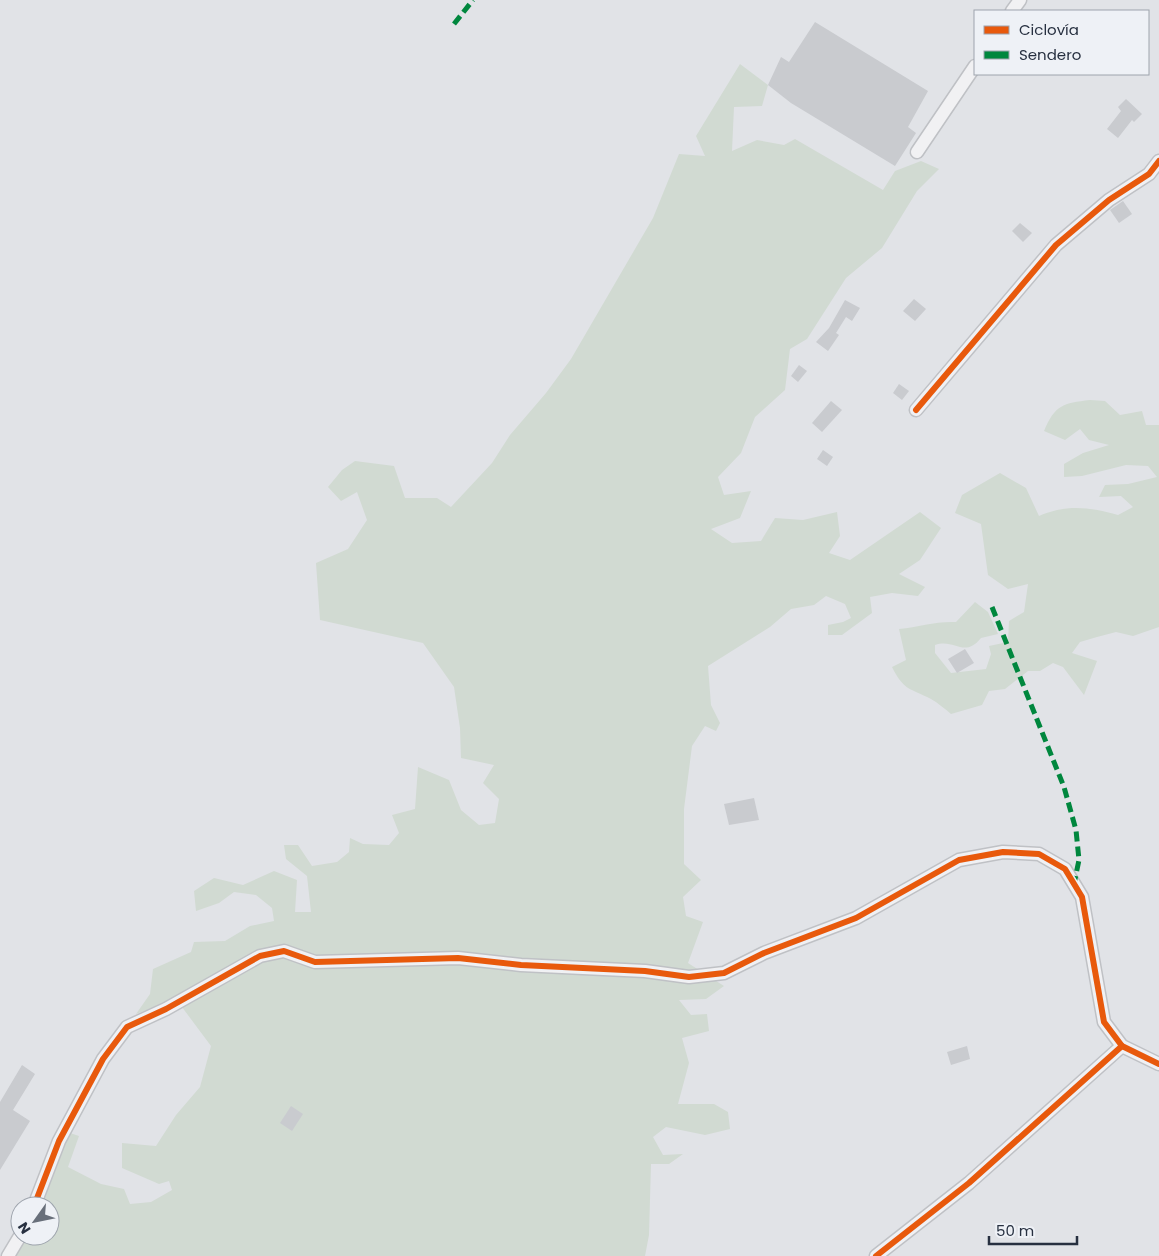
<svg xmlns="http://www.w3.org/2000/svg" width="1159" height="1256" viewBox="0 0 1159 1256" font-family="Poppins,sans-serif">
<style>
.green{fill:#d1dad2}
.building{fill:#c9cbcf}
.lines{fill:none;stroke-linecap:round;stroke-linejoin:round}
.minor-casing{stroke:#bfc1c5;stroke-width:15}
.minor{stroke:#f1f1f3;stroke-width:12}
.quiet{stroke:#00873e;stroke-width:5;stroke-dasharray:10 5;stroke-linecap:butt}
.cycleway-casing{stroke:#eef1f6;stroke-width:9}
.cycleway{stroke:#e8590c;stroke-width:6}
</style>
<rect width="100%" height="100%" fill="#e1e3e7"/>
<g class="green">
<path d="M740,64L768,85L762,106L734,107L732,151L757,140L784,145L795,139L883,190L895,171L921,161L939,169L917,191L882,248L846,278L807,339L790,349L785,390L755,417L741,453L718,477L724,495L751,491L740,518L711,529L732,543L761,541L775,518L803,520L837,512L840,536L829,553L850,560L920,512L941,528L920,560L899,574L925,587L918,596L892,593L870,597L872,613L842,635H828V625L843,622L851,618L845,604L826,596L814,605L791,609L770,627L708,666L711,705L720,723L716,731L705,726L692,746L684,809V864L701,880L683,897L686,916L703,922L688,963L724,986L706,999L679,1000L691,1015L707,1014L709,1031L682,1038L689,1063L678,1104H714L728,1112L730,1129L705,1135L666,1127L653,1137L663,1155L683,1154L669,1164H651L649,1235L645,1256H10L20,1236H50V1206H34L70,1133L79,1136L68,1167L101,1184L124,1189L130,1204L151,1202L172,1190L169,1181L159,1184L122,1168V1143L156,1146L176,1115L200,1087L211,1046L176,999L136,1014L150,994L153,969L191,952L194,942L225,941L250,926L274,921L272,908L256,895L234,892L219,903L196,911L194,891L214,878L243,885L274,871L297,880L295,912H311L307,876L286,859L284,845H298L312,866L337,862L349,852L350,838L363,844L389,845L399,833L392,815L415,809L418,767L449,780L461,810L479,825L495,823L499,799L483,783L494,765L461,758L460,728L454,687L423,643L320,620L316,563L348,549L367,520L357,492L341,501L328,487L342,470L355,461L394,466L405,498H437L451,507L492,463L510,435L546,393L571,359L653,218L679,154L705,156L696,136Z"/>
<path d="M1090,400L1105,401L1120,415L1142,411L1146,425H1159V627L1133,636L1116,632L1097,637L1080,642L1072,653L1097,661L1084,695L1063,667L1053,663L1040,671H1028L1005,689L989,691L982,705L951,714C945,709 938,703 931,699C910,688 904,691 892,667L906,660L899,629C919,627 936,621 956,622L975,602L988,612L998,634L981,638C964,659 955,638 935,645V653L951,673L986,669L991,654L989,646L1008,642L1009,621L1024,612L1028,584L1008,589L988,575L981,524L955,513L962,495L1000,473L1026,488L1039,516C1067,504 1089,507 1118,515L1133,507L1121,496L1099,497L1105,485L1128,484L1157,477L1148,466L1126,465L1082,476L1064,477V464L1083,453L1109,445L1089,440L1080,429L1065,440L1044,431C1055,405 1063,403 1090,400Z"/>
</g>
<g class="building">
<path d="M815,22L928,91L908,127L916,133L895,166L791,103L768,85L781,57L789,62Z"/>
<path d="M1126,99L1142,114L1134,122L1132,120L1118,138L1107,129L1121,111L1118,107Z"/>
<path d="M1123,201L1132,214L1119,223L1110,210Z"/>
<path d="M1020,223L1032,233L1023,242L1012,231Z"/>
<path d="M914,299L926,309L915,321L903,311Z"/>
<path d="M845,300L860,308L852,321L846,317L836,333L839,335L828,351L816,342L829,328Z"/>
<path d="M799,365L807,371L798,382L791,376Z"/>
<path d="M899,384L909,391L902,400L893,393Z"/>
<path d="M831,401L842,410L822,432L812,423Z"/>
<path d="M823,450L833,457L827,466L817,459Z"/>
<path d="M965,649L974,663L957,673L948,659Z"/>
<path d="M754,798L759,820L729,825L724,804Z"/>
<path d="M967,1046L970,1059L951,1065L947,1052Z"/>
<path d="M22,1065L35,1074L13,1110L30,1121L0,1170V1102Z"/>
<path d="M291,1106L303,1114L292,1131L280,1123Z"/>
</g>
<g class="lines">
<defs>
<g id="minor">
<path d="M1012,11L1020,0"/>
<path d="M917,152L975,66"/>
<path d="M916,410L1056,245L1109,200L1149,174L1159,161"/>
<path d="M34,1206L59,1141L103,1059L127,1027L166,1009L260,956L284,951L315,962L458,958L521,965L645,971L689,977L724,973L764,953L856,918L959,860L1003,852L1039,854L1065,869L1082,897L1104,1022L1122,1046L1159,1064"/>
<path d="M8,1256L20,1236"/>
<path d="M876,1256L969,1183L1122,1046"/>
</g>
</defs>
<use href="#minor" class="minor-casing"/>
<use href="#minor" class="minor"/>
<g class="quiet">
<path d="M454,24L473,0"/>
<path d="M992,607L1064,787L1076,830L1079,860L1074,884"/>
</g>
<defs>
<g id="cycleway">
<path d="M916,410L1056,245L1109,200L1149,174L1159,161"/>
<path d="M34,1206L59,1141L103,1059L127,1027L166,1009L260,956L284,951L315,962L458,958L521,965L645,971L689,977L724,973L764,953L856,918L959,860L1003,852L1039,854L1065,869L1082,897L1104,1022L1122,1046L1159,1064"/>
<path d="M876,1256L969,1183L1122,1046"/>
</g>
</defs>
<use href="#cycleway" class="cycleway-casing"/>
<use href="#cycleway" class="cycleway"/>
</g>
<rect x="974" y="10" width="175" height="65" fill="#eef1f6" stroke="#9ea4ad"/>
<rect x="984" y="26" width="25" height="8" fill="#e8590c" stroke="#9ea4ad"/>
<text x="1019" y="35" font-size="15" fill="#273040">Ciclovía</text>
<rect x="984" y="51" width="25" height="8" fill="#00873e" stroke="#9ea4ad"/>
<text x="1019" y="60" font-size="15" fill="#273040">Sendero</text>
<g transform="translate(35 1221) rotate(237)"><circle r="24" fill="#eef1f6" stroke="#9ea4ad"/>
<path d="M0-4L9 19L0 12L-9 19Z" fill="#686f7a"/>
<text y="-8" font-size="14" font-weight="bold" text-anchor="middle" fill="#273040">N</text>
</g>
<path d="M989 1236v8h88v-8" fill="none" stroke="#273040" stroke-width="2.5"/>
<text x="996" y="1236" font-size="15" fill="#273040" stroke="#eef1f6" stroke-width="4" paint-order="stroke">50 m</text>
</svg>
